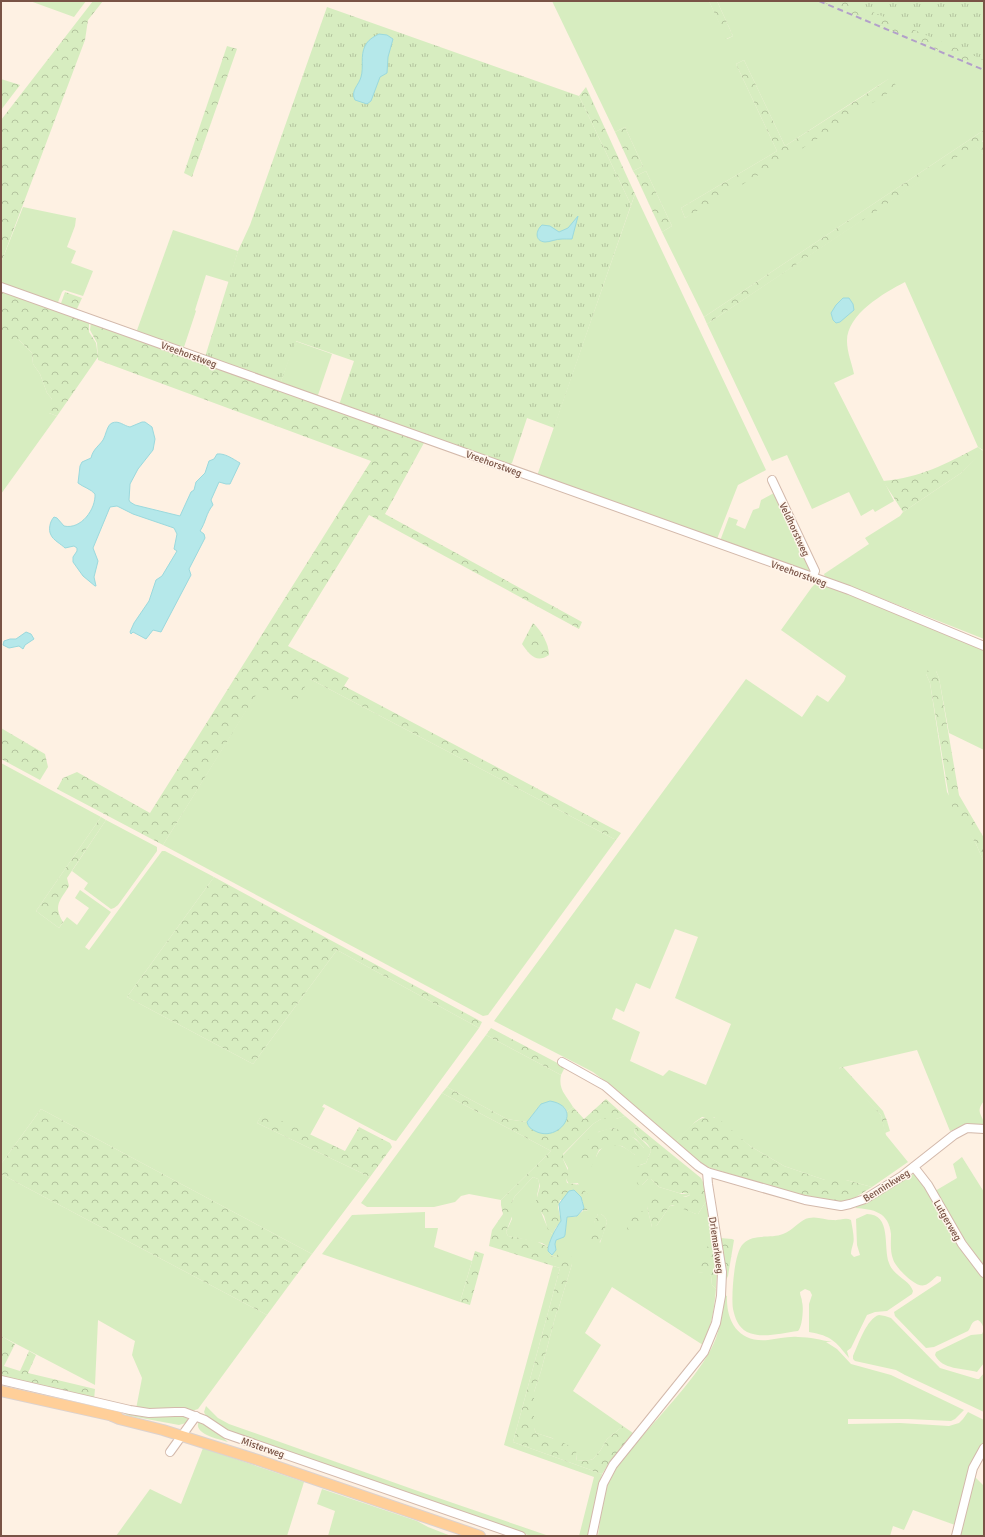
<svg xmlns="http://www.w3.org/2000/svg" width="985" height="1537" viewBox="0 0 985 1537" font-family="Signika,sans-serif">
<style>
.green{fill:#d7edc0;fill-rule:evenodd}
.forest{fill:url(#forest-crowns)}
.park{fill:url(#park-tufts)}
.water{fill:#b5e8ea;stroke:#9bd9dd}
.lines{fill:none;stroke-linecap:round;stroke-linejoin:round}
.minor-casing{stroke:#d3b9ab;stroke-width:10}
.major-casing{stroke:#dcd2cf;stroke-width:12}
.minor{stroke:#fff;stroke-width:8}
.major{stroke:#ffcf99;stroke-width:10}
.rail{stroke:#b2a0c9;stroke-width:2;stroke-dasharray:6 4;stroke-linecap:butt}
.labels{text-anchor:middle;stroke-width:3;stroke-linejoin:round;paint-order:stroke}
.street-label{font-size:10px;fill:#795346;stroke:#fff5eb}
</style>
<defs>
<pattern id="forest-crowns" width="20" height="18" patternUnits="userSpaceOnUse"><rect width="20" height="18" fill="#d7edc0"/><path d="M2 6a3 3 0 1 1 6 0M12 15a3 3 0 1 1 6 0" fill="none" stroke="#b3c39e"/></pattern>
<pattern id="park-tufts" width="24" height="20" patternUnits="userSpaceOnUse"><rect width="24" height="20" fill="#d7edc0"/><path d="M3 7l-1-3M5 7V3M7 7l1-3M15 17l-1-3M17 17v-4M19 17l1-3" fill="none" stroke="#b3c39e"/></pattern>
</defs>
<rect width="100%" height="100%" fill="#fef1e3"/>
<g class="green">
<path d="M30,1H86L74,17Z"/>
<path d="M552,1H709L727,39L733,36L717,1H820L984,69V130L704,317L662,232L672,226L646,171L636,176L633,171L643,166L625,127L615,132ZM744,60L785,146L890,78L685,218L681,208L777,151L736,64Z"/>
<path d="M975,144L984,155V639L835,580L825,577L824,574L869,544L865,538L900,516L903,512L961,473L983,450L978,447L905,282C884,293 847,314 847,341C847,352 852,364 854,374L834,383L894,501L875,512L873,509L861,516L849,492L812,509L787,455L772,461L707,324Z"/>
<path d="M635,194L766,470L738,485L717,539L538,477V473Z"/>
<path d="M23,207L76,218L75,226L67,247L76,251L71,263L93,271L83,296L64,290L62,292L57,305L1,284V263Z"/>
<path d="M173,230L238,251L229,282L206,275L195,310L196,311L183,350L136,333Z"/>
<path d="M3,339L19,340L32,353L33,364L40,374L47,393L52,399L49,413L57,416L1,494V340Z"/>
<path d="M295,341L332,354L317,398L280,384Z"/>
<path d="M774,493L811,570L808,572L720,541L729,517L738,520L736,525L745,529L753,510L759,508L761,500Z"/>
<path d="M816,583L827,586L984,648V750L949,733L939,678L936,671L926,674L930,683L947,792L976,844L984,862V1101C974,1113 984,1115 984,1126L965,1125L950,1131L917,1050L839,1068L881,1115L886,1135L908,1162L872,1187L846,1180H825L784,1166L750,1146L714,1117H702L695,1122L676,1142L619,1092L593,1072L494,1021L746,679L802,717L817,695L828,702L844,681L846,676L781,630L812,587ZM675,929L698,937L675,998L731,1024L706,1085L669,1070L663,1076L630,1061L640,1032L612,1019L616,1008L624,1012L636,983L650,989Z"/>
<path d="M310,679L616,840L488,1015L483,1016L163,845L261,686Z"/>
<path d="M1,763L101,817L36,911L59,928L67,917L77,925L89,908L75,898L80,890L111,912L85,947L89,950L162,851H165L214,877L127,997L253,1064L337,950L479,1028L396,1141L392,1140L324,1104L322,1107L325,1108L310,1135L263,1113L257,1123L370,1177L312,1254L41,1109L1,1164Z"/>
<path d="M106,820L157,847V851L152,858L118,905L114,908L111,909L84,889L88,883L72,871Z"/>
<path d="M486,1035L561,1075C558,1090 566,1095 573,1107L567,1112L565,1108L541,1104L527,1122L507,1119L447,1087Z"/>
<path d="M442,1093L551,1151L501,1200L469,1194L461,1196L455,1202L434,1207H367L361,1203Z"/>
<path d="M625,1116L637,1126L634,1130L635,1133L650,1148L651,1151L646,1163L640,1165L642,1185L648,1179H651L659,1187L682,1194L689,1193L690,1195L647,1207L652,1227L657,1225L670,1206L676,1205L696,1214H698L707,1200L714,1244L698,1272L709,1273L711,1276L712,1285L716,1289C714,1310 712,1325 703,1345L612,1287L585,1333L601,1345L573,1391L623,1426L607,1439L600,1451L593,1459L590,1460L577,1461L576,1453L552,1438L536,1433L534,1428V1392L541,1371L556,1314L559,1307L572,1264L557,1256L553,1257L552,1255L556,1249L555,1244L556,1240L563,1237L565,1235L567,1217H575L583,1211L588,1210L578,1183L569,1184L566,1179L568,1168L563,1159V1155L593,1124L601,1119H616ZM613,1128L636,1139L644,1148L635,1155C622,1144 605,1137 596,1157L598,1132ZM598,1214H601C604,1216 606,1218 607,1222L600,1243L594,1223Z"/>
<path d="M962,1157L984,1192V1267L958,1230L935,1191L957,1178L953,1164Z"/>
<path d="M915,1173L964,1251L984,1278V1363L977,1372C963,1368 942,1370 935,1355L936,1352L971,1335L982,1334C985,1329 983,1323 978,1320C970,1322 972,1326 968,1331L934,1347L926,1348L895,1316L894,1312L941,1281V1277L937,1276C933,1279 929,1284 925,1285C916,1289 895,1267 893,1259C890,1251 891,1242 891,1234C889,1212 873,1209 855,1208Z"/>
<path d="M1,1174L267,1315L198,1409L192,1411H154L136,1409L142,1378L132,1355L135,1341L98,1320L95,1385L1,1336Z"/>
<path d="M533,1177L538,1179C541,1188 537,1190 537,1198C538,1205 548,1232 553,1235L548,1247L542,1243L508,1236L506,1232L512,1219V1202L515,1196Z"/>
<path d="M425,1212V1228H438L434,1247L472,1261L460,1302L322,1254L352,1215Z"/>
<path d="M867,1214C892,1214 883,1248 889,1263C894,1277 909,1279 913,1291L912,1294L887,1311L875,1312L867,1315L851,1348L847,1351L849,1358C835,1341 832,1336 809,1332V1304L812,1295L810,1291L805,1289L800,1292C800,1296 802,1298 802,1302C804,1308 802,1328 798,1331C781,1333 762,1339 747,1332C738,1327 735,1318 733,1309C731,1297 734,1252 743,1244C753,1233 771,1239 783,1234C792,1231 801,1219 809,1218C817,1216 825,1220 833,1220C839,1221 845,1217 851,1220C852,1227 855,1238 853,1244C852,1248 851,1250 851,1254L854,1257L860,1255L857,1245L856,1219Z"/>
<path d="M553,1266L560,1268L513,1442L602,1474L589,1536H579L594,1477L504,1445Z"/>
<path d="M725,1295L727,1296C726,1322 739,1343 768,1340C778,1339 788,1336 798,1337C810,1337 821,1340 832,1342H826L837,1349L851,1364L891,1375L964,1410L955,1419L951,1421L908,1419H848V1424L900,1423L949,1426L959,1423L963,1419L968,1412L984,1420V1442L975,1456L955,1525L913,1510L904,1530L893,1526L890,1536H598C601,1515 602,1492 612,1474C620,1459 634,1446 645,1433C666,1409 705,1368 716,1338C721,1324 722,1311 723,1296Z"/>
<path d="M879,1315L885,1316L891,1318L940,1368L977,1379H979L984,1373V1412L905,1375L896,1370L855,1361L853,1359V1356C858,1345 867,1318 879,1315Z"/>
<path d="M206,1406L218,1418L229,1424L415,1490L549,1536H531L229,1433L206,1416L204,1412Z"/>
<path d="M128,1413L185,1416L188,1420L186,1423L179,1425L125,1415Z"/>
<path d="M199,1421L207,1424L228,1442C219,1439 192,1434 199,1421Z"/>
<path d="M203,1448L304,1482L287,1536H116L150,1489L181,1504Z"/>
<path d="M975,1477L984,1486V1536H959Z"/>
<path d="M322,1489L417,1521L428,1527L451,1536H328L335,1511L317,1504Z"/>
</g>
<g class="forest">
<path d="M93,1H103L88,20L85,40L1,263V120Z"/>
<path d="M709,1H717L733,36L726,39Z"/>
<path d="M820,1H984V69Z"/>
<path d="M227,46L237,49L192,177L184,173Z"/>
<path d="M744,60L785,146L891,78L897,87L789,157L685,218L681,208L777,151L736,64Z"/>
<path d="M1,79L20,85L1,110Z"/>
<path d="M586,87L635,194L631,205L579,96Z"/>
<path d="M625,127L643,166L633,171L615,132Z"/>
<path d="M984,130V140L982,141L984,143V155L975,145L707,324L704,317Z"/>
<path d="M646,171L672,226L662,232L636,176Z"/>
<path d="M1,289L89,322V332L96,343L98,357L57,416L49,413V404L52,399L47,393L40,374L33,364L32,353L19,340H1Z"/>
<path d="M65,292L82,298L76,311L60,306Z"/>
<path d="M91,322L425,441L385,514L582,622L579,629L369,515L288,646L349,678L344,686L621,833L616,840L310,679L294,704L261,687L163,845L57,789L63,778L77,772L150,813L371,461L98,360L97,343L90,330Z"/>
<path d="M978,447L983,451L961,473L903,512L883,481C922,477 944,465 978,447Z"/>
<path d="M533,623C541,630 549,644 549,655C536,664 529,654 522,644Z"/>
<path d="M930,666L936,671L939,678L959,795L984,838V862L976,844L950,803L930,683L926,674Z"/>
<path d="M1,728L45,754L48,767L40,780L1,759Z"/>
<path d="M101,817L106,820L67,878L69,886C60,901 53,905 63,922L59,928L36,911Z"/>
<path d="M214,877L482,1022L479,1028L337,950L253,1064L127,997Z"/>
<path d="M491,1028L565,1067L561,1075L486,1035Z"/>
<path d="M843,1067L883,1111L887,1121L890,1131L885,1133L881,1115L838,1069Z"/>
<path d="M447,1087L507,1119L527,1122L528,1126L567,1117V1112L573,1107L584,1119L606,1099L625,1116L616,1119H601L593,1124L563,1154V1159L569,1173L566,1179L567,1183L580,1185L590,1197V1209L583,1211V1201L560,1200L558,1207L561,1221L555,1229L553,1235L548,1230L544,1216L537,1206L536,1201L540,1186L538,1179L533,1177L515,1196L512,1202L513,1214L506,1232L508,1236L536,1241L548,1247V1251L553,1257L557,1256C559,1252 561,1248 566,1249L571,1255L572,1264L559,1307L556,1314L541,1371L534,1392V1428L536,1433C545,1436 571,1443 576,1452C577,1454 576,1458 577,1461L590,1460L593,1459L600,1451L607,1439L623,1426L633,1433L610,1462L602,1474L513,1442L560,1268L489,1246L492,1230L503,1214L501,1205V1200L551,1151L442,1093Z"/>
<path d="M41,1109L312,1254L267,1315L1,1174V1164Z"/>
<path d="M263,1112L345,1151L359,1127L390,1143L392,1147L370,1177L257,1123Z"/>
<path d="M710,1116L719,1119L750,1146L784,1166L825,1180H846L872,1187L856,1197L837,1204L825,1202L710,1168L699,1162L676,1142C686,1131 695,1118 710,1116Z"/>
<path d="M637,1126L701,1178L703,1182L707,1200L698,1214H696L673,1205L670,1206L657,1225L654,1227H652L647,1207L655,1195C667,1192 680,1201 690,1195L689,1193H679L659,1187L651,1179H648L642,1185H638C635,1177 633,1174 638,1166L646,1163L651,1151C649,1141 637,1139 634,1130Z"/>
<path d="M613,1128C626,1132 636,1138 644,1148V1154L638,1157L622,1146L609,1145L599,1150L591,1167L583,1169C580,1165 581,1161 581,1157C582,1139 597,1130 613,1128Z"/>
<path d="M639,1208L644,1213L645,1221L638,1229L631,1232L628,1231C625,1224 628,1216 632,1209Z"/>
<path d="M598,1214H601C604,1216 606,1218 607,1222L602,1238L596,1247H593C588,1237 593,1223 598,1214Z"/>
<path d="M720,1238L732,1239L734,1240L728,1276L726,1280Z"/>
<path d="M714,1244L717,1274L716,1289L712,1285L711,1276L709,1274L698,1272L697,1269L707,1247L710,1245Z"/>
<path d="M475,1251L484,1254L470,1305L460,1302Z"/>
<path d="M1,1336L15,1344L4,1366L20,1371L29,1351L36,1355L28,1373L95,1389L94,1400L1,1377Z"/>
</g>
<g class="park">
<path d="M847,1H984V60Z"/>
<path d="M327,7L579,96L631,205L554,428L527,418L512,463L508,466L339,405L354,361L296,341L280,384L205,357L238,251L250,225Z"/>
</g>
<g class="water">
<path d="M379,34L387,35L393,39L388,57L387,73L380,77L371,101L367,104L355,100C350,91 359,85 361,77C364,67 360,56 365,46C368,40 373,37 379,34Z"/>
<path d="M578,216L572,239C568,239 565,239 562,239C556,239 550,242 545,242C534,241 536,230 542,225L550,226L559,232L568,228Z"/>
<path d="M843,298H849L853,304L854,310L840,322L836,323L833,320L831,313L836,305Z"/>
<path d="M142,422H145L152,427L155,439L153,450L138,469L130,484L129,500L130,502L135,505L180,516L191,492L194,490L196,482L205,473L209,461L214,459L217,454C225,453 233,459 240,463L230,484H226L219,482L211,500L213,505C206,513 206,522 200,531L204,534L205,538L189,569L191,575L161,632L153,630L146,639L133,632L131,634L130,632L134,623L149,601L156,580L162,576L177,551L174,549L177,534L174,528L133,514L117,506L110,507L93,548L98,561L94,577L96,586H95L83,576L73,562V557L77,551V548L74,546L65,548C61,544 53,540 51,535C48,530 50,521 54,517L57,518L64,526C81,530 96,509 95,494C91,489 83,487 78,483L80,466L82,462L91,458C93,449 99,446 103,440C106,435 107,425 112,423C119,420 124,426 130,427Z"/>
<path d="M26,632L31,634L34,639L25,645L23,649L19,646L9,648L3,645L4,641L10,639H16Z"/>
<path d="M550,1101C585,1107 559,1144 535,1131C531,1129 528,1127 527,1122L541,1104Z"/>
<path d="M574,1190L581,1197L584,1208L577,1216L567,1217L565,1235L564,1237L556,1240L555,1244L556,1250L552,1255L548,1251C548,1242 556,1228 561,1221L559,1204L569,1191Z"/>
</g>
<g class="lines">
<defs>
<g id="minor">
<path d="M1,287L849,590L984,646"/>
<path d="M772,480L815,571L812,578"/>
<path d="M562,1062L605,1086L698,1166L707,1172L805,1200L841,1206L850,1204L865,1199L902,1176L954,1135L967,1128L984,1129"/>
<path d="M914,1167L928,1185L962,1244L984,1273"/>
<path d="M1,1380L130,1410L149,1413L175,1412H184L205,1420L226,1434L521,1536"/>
<path d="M170,1452L196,1416"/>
<path d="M592,1536L603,1484L613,1465L704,1352L716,1323L721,1296L722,1272L708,1184L707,1172"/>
<path d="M956,1536L973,1468L984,1448"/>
</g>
<g id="major">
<path d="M1,1391L118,1417"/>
<path d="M112,1416L119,1419L163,1430L258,1460L480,1536"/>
</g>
</defs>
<use href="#minor" class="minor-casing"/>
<use href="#major" class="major-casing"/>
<use href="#minor" class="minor"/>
<use href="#major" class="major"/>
<path class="rail" d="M819,1L984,70"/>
</g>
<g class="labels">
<g class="street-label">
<text transform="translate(189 354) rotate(20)" y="4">Vreehorstweg</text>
<text transform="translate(494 463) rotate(20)" y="4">Vreehorstweg</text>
<text transform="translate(795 529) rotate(65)" y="4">Veldhorstweg</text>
<text transform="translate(799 573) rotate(20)" y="4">Vreehorstweg</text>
<text transform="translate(886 1185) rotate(-32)" y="4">Benninkweg</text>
<text transform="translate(948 1220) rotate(60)" y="4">Lutgerweg</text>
<text transform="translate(717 1245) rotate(82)" y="4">Driemarkweg</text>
<text transform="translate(263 1447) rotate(19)" y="4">Misterweg</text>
</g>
</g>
<rect width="985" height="1537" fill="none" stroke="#795346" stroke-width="4"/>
</svg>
